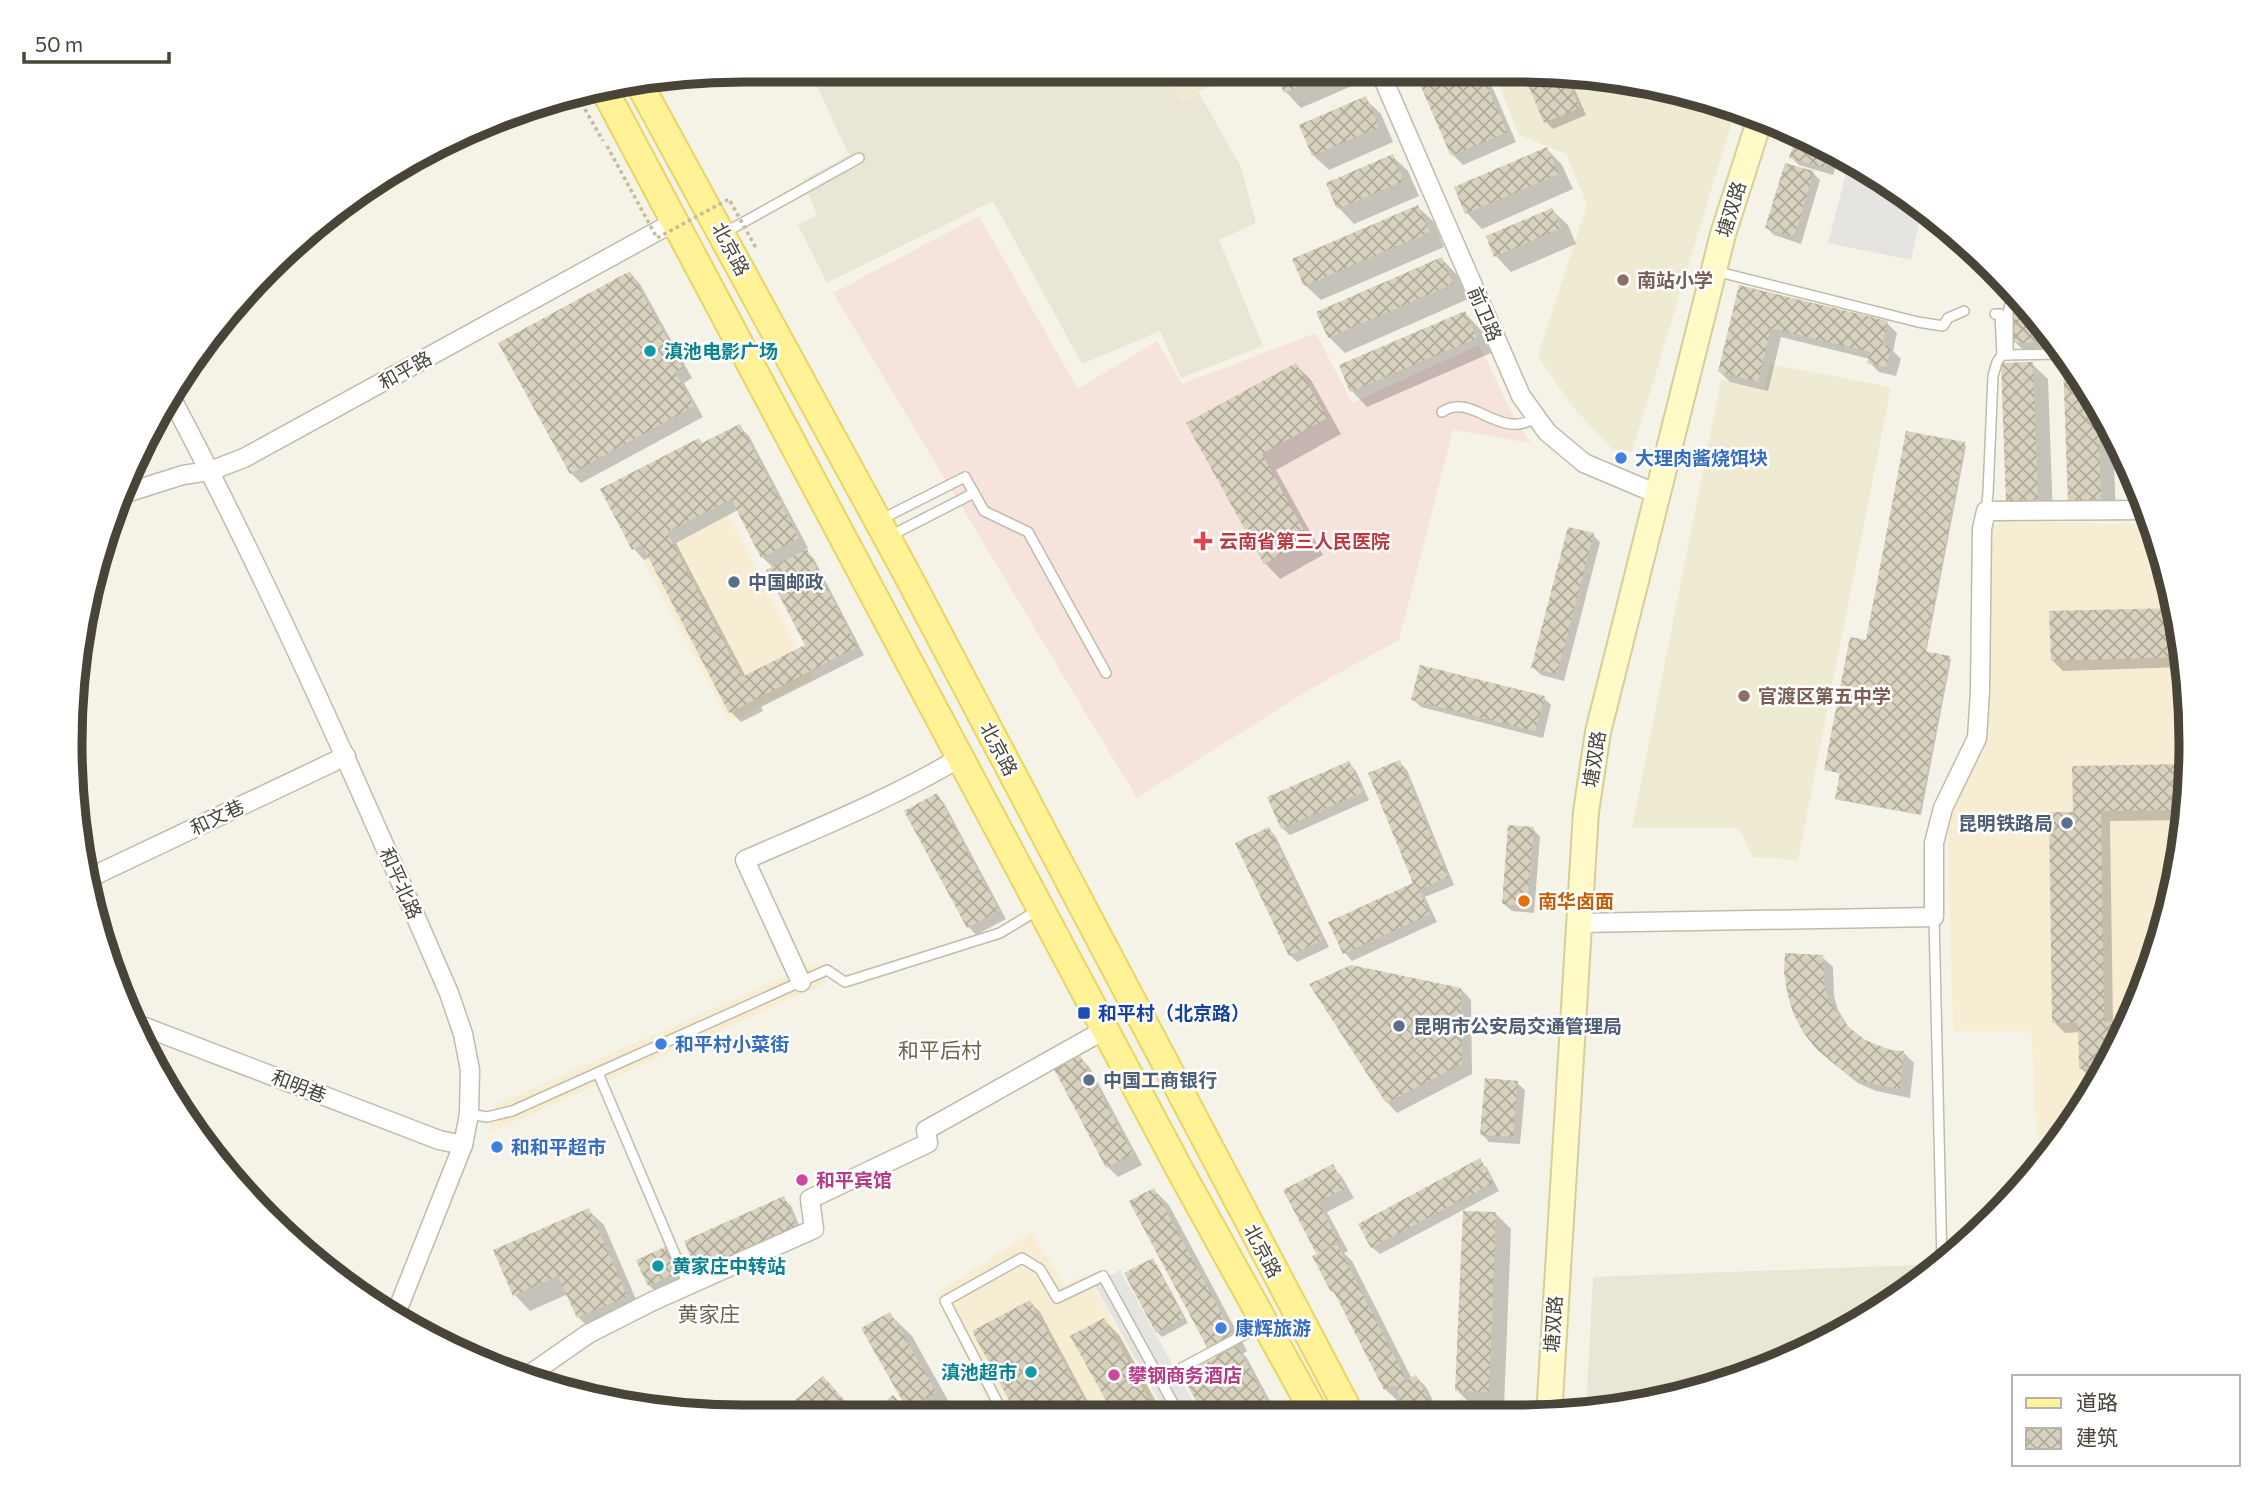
<svg xmlns="http://www.w3.org/2000/svg" width="2261" height="1487" viewBox="0 0 2261 1487" font-family="Commissioner,'Noto Sans SC',sans-serif">
<style>
.residential{fill:#e9e6d6}
.commercial{fill:#f7edd3}
.education{fill:#eeebd2}
.medical{fill:#f5e3dc}
.parking{fill:#e6e4e0}
.shadow{fill:#0003;fill-rule:evenodd}
.building{fill:url(#building-cross-hatch)}
.lines{fill:none;stroke-linecap:round;stroke-linejoin:round}
.lane-casing{stroke:#c0bcaa;stroke-width:12}
.street-casing{stroke:#c0bcaa;stroke-width:21}
.secondary-casing{stroke:#d6cf97;stroke-width:28}
.primary-casing{stroke:#e7d564;stroke-width:30}
.path{stroke:#c3bb9b;stroke-width:3.5;stroke-dasharray:3.5 3.5;stroke-linecap:butt}
.lane{stroke:#fff;stroke-width:9}
.street{stroke:#fff;stroke-width:18}
.secondary{stroke:#fffac8;stroke-width:24}
.primary{stroke:#fff297;stroke-width:26}
.path-bridge{stroke:#c3bb9b;stroke-width:3.5;stroke-dasharray:3.5 3.5;stroke-linecap:butt}
.education-dot{fill:#8d6e63;stroke:#fff;stroke-width:2.5}
.culture-dot{fill:#0f9aa8;stroke:#fff;stroke-width:2.5}
.shop-dot{fill:#3f7fe0;stroke:#fff;stroke-width:2.5}
.health-dot{fill:#e0444e;stroke:#fff;stroke-width:2.5}
.service-dot{fill:#5c6f8a;stroke:#fff;stroke-width:2.5}
.food-dot{fill:#e8710a;stroke:#fff;stroke-width:2.5}
.transit-dot{fill:#1a4fb4;stroke:#fff;stroke-width:2.5}
.hotel-dot{fill:#d1479c;stroke:#fff;stroke-width:2.5}
.labels{text-anchor:middle;stroke-width:5;stroke-linejoin:round;paint-order:stroke}
.street-label{font-size:19px;fill:#484437;stroke:#fff}
.education-label{font-size:19px;font-weight:bold;fill:#785e54;stroke:#fff;text-anchor:start}
.culture-label{font-size:19px;font-weight:bold;fill:#0d838f;stroke:#fff;text-anchor:start}
.shop-label{font-size:19px;font-weight:bold;fill:#366cbe;stroke:#fff;text-anchor:start}
.health-label{font-size:19px;font-weight:bold;fill:#be3a42;stroke:#fff;text-anchor:start}
.service-label{font-size:19px;font-weight:bold;fill:#4e5e75;stroke:#fff;text-anchor:start}
.food-label{font-size:19px;font-weight:bold;fill:#c56008;stroke:#fff;text-anchor:start}
.transit-label{font-size:19px;font-weight:bold;fill:#164399;stroke:#fff;text-anchor:start}
.hotel-label{font-size:19px;font-weight:bold;fill:#b23c85;stroke:#fff;text-anchor:start}
.neighbourhood-label{font-size:21px;fill:#6c644d;stroke:#fff}
.rim{fill:none;stroke:#484437;stroke-width:9}
</style>
<defs>
<pattern id="building-cross-hatch" width="8" height="8" patternUnits="userSpaceOnUse" patternTransform="scale(1.75)"><rect width="8" height="8" fill="#d7d1bd"/><path d="M0 0l8 8M0 8l8-8" fill="none" stroke="#b0ab9a"/></pattern>
</defs>
<rect width="100%" height="100%" fill="#f5f3e8"/>
<g class="residential">
<path d="M813,70L1162,73L1183,101L1199,93L1241,167L1256,223L1219,240L1263,346L1181,378L1160,331L1082,364L993,201L827,283L798,225L817,215L803,180L849,155L816,84Z"/>
<path d="M1943,1264L1928,1278L1816,1347L1691,1394L1586,1411L1593,1277Z"/>
</g>
<g class="commercial">
<path d="M728,515L813,678L729,722L643,560Z"/>
<path d="M2000,521L2151,525L2168,569L2190,699L2185,831L2155,960L2101,1080L2061,1135L2037,1136L2031,1031L1953,1032L1948,842L1949,814L1962,783L1986,743V534Z"/>
<path d="M817,962L827,983L489,1133L495,1105Z"/>
<path d="M1031,1232L1065,1285L1086,1274L1164,1414L971,1413L985,1398L936,1294Z"/>
</g>
<g class="education">
<path d="M1162,73H1234L1183,101Z"/>
<path d="M1495,75L1606,76L1734,115L1632,452L1612,449L1572,406L1538,356L1587,204L1566,154L1519,135Z"/>
<path d="M1770,364L1891,387L1798,860L1753,857L1739,828H1632L1721,380L1765,389Z"/>
</g>
<path class="medical" d="M979,216L1078,389L1157,341L1182,384L1316,333L1352,403L1479,345L1512,413L1531,443L1453,430L1399,640L1312,688L1137,798L833,293Z"/>
<g class="parking">
<path d="M1849,162L1922,210L1911,260L1828,243Z"/>
<path d="M1120,1270L1200,1414H1166L1094,1284Z"/>
</g>
<g class="shadow">
<path d="M1278,74H1365L1368,79L1301,108L1286,92Z"/>
<path d="M1418,75H1487L1516,142L1463,165L1453,155Z"/>
<path d="M1526,75L1569,76L1586,115L1553,129L1546,122Z"/>
<path d="M1365,99L1381,114L1393,142L1329,170L1313,155Z"/>
<path d="M1798,134L1815,139L1839,155L1833,175L1799,165L1791,157Z"/>
<path d="M1547,149L1562,165L1573,189L1482,229L1467,213Z"/>
<path d="M1392,156L1408,171L1419,196L1354,224L1339,208L1328,184Z"/>
<path d="M1813,173L1820,180L1801,244L1774,235L1767,228Z"/>
<path d="M1418,207L1434,222L1444,247L1321,300L1305,285Z"/>
<path d="M1552,210L1568,225L1576,244L1511,272L1496,256Z"/>
<path d="M1442,259L1457,275L1468,299L1345,353L1329,337Z"/>
<path d="M630,273L640,284L692,378L684,383L703,417L581,483L571,473Z"/>
<path d="M1740,288L1887,323L1897,333L1893,351L1901,359L1896,376L1879,372L1869,362L1870,359L1781,337L1768,391L1730,382L1720,372Z"/>
<path d="M2031,311L2052,333L2066,357L2031,358L2016,343L2014,312Z"/>
<path d="M1465,313L1480,329L1491,353L1367,407L1352,391Z"/>
<path d="M2070,363L2113,431L2116,518L2085,519L2070,504Z"/>
<path d="M2032,364L2048,379L2053,517L2023,518Z"/>
<path d="M1296,365L1311,380L1341,434L1276,470L1323,555L1280,579L1265,563L1188,424Z"/>
<path d="M739,426L749,436L808,548L805,550L814,559L864,655L761,707L763,711L741,722L731,712L650,557L644,560L634,549L603,490L703,445ZM738,510L762,557L774,568L807,645L746,677L676,543Z"/>
<path d="M1964,444L1966,446L1926,653L1951,659L1921,815L1839,800L1837,798L1842,774L1826,769L1867,642Z"/>
<path d="M1593,535L1600,542L1564,681L1541,675L1533,667Z"/>
<path d="M2175,609L2184,667L2063,671L2052,660L2051,613Z"/>
<path d="M1544,698L1551,705L1543,738L1421,707L1413,699Z"/>
<path d="M1399,762L1407,770L1454,885L1425,897L1437,922L1352,961L1345,953L1331,923L1415,884Z"/>
<path d="M1349,763L1356,771L1369,800L1290,835L1282,828Z"/>
<path d="M2187,765L2186,820L2110,821L2113,1023H2127L2102,1078L2091,1079L2081,1068L2080,1032L2065,1033L2054,1022L2075,813L2074,768Z"/>
<path d="M937,796L944,803L1006,919L976,935L969,927Z"/>
<path d="M1269,829L1276,837L1329,947L1297,962L1290,955Z"/>
<path d="M1533,829L1540,837L1534,913L1512,911L1504,904Z"/>
<path d="M1822,957L1833,967L1834,996L1838,1010L1851,1031L1877,1048L1904,1053L1914,1063L1910,1098L1876,1091L1858,1083L1828,1059Z"/>
<path d="M1461,989L1471,1000L1472,1074L1397,1113L1387,1102Z"/>
<path d="M1080,1057L1090,1068L1142,1165L1118,1177L1108,1167L1056,1070Z"/>
<path d="M1517,1083L1525,1090L1520,1144L1489,1142L1482,1134Z"/>
<path d="M1479,1161L1487,1168L1499,1191L1380,1254L1372,1247Z"/>
<path d="M1332,1166L1342,1177L1354,1198L1327,1212L1348,1251L1344,1253L1352,1261L1412,1379L1416,1377L1426,1387L1439,1412L1462,1401L1474,1415H1410L1404,1403L1401,1404L1385,1389L1339,1298L1332,1291L1320,1254L1285,1191Z"/>
<path d="M1154,1190L1169,1205L1247,1351L1243,1354L1247,1358L1277,1414H1205L1219,1358L1209,1348Z"/>
<path d="M783,1198L791,1206L803,1234L706,1278L698,1270Z"/>
<path d="M588,1210L604,1225L641,1311L594,1332L578,1317L568,1294L530,1311L515,1295L495,1251Z"/>
<path d="M1496,1214L1511,1229L1504,1407L1472,1406L1457,1390Z"/>
<path d="M667,1248L682,1277L654,1290L649,1285Z"/>
<path d="M1152,1260L1157,1265L1188,1323L1162,1337L1157,1332Z"/>
<path d="M1030,1302L1040,1312L1094,1413H1018L975,1331Z"/>
<path d="M889,1314L912,1336L955,1413H913L909,1408Z"/>
<path d="M1104,1320L1119,1335L1163,1414L1115,1413L1073,1337Z"/>
</g>
<g class="building">
<path d="M1276,74H1329L1284,93Z"/>
<path d="M1416,75H1482L1507,132L1451,156Z"/>
<path d="M1524,75L1566,76L1580,108L1544,123Z"/>
<path d="M1366,96L1379,127L1312,156L1299,125Z"/>
<path d="M1797,134L1815,139L1831,150L1825,168L1789,158Z"/>
<path d="M1547,147L1559,174L1465,214L1454,187Z"/>
<path d="M1393,154L1404,181L1337,209L1326,183Z"/>
<path d="M1785,163L1814,171L1794,237L1765,228Z"/>
<path d="M1418,205L1430,232L1304,286L1292,259Z"/>
<path d="M1552,208L1561,228L1494,257L1486,236Z"/>
<path d="M1442,257L1453,284L1328,338L1316,312Z"/>
<path d="M630,271L683,368L675,372L694,406L570,474L498,343Z"/>
<path d="M1739,285L1888,321L1882,345L1891,347L1886,367L1867,363L1870,352L1771,328L1758,382L1718,372Z"/>
<path d="M2013,310H2029L2057,342L2014,343Z"/>
<path d="M1465,311L1477,338L1350,392L1339,365Z"/>
<path d="M2063,361H2069L2098,407L2101,503L2068,504Z"/>
<path d="M2033,362L2038,502L2006,503L2001,363Z"/>
<path d="M1296,363L1327,418L1262,454L1309,540L1264,564L1186,423Z"/>
<path d="M740,424L799,538L761,558L731,499L667,532L742,677L805,645L766,570L807,549L857,647L729,713L642,545L632,550L600,489L699,438L702,443Z"/>
<path d="M1906,431L1965,442L1925,651L1950,656L1919,814L1835,799L1840,773L1824,770L1850,637L1866,640Z"/>
<path d="M2135,483H2136L2143,503H2136Z"/>
<path d="M1568,527L1594,533L1557,674L1531,668Z"/>
<path d="M2174,608L2183,657L2051,661L2049,611Z"/>
<path d="M1420,665L1545,696L1535,731L1411,700Z"/>
<path d="M1400,760L1448,877L1419,890L1430,914L1343,954L1328,922L1413,883L1368,773Z"/>
<path d="M1349,761L1363,792L1281,829L1267,797Z"/>
<path d="M2187,764L2186,810L2101,811L2104,1022L2127,1021L2106,1068L2079,1069L2078,1023H2052L2049,812H2073L2072,766Z"/>
<path d="M937,793L999,911L967,928L904,811Z"/>
<path d="M1508,825L1534,827L1527,906L1502,904Z"/>
<path d="M1269,827L1322,940L1289,956L1235,843Z"/>
<path d="M1785,953L1823,955L1824,984L1828,998L1844,1023L1865,1040L1891,1050L1904,1051L1900,1089L1864,1082L1846,1073L1816,1049L1803,1032L1793,1013L1787,992L1784,971Z"/>
<path d="M1351,965L1461,988L1462,1064L1386,1103L1309,984Z"/>
<path d="M1080,1055L1133,1154L1106,1168L1054,1069Z"/>
<path d="M1485,1078L1518,1081L1513,1137L1480,1135Z"/>
<path d="M1480,1158L1493,1183L1371,1248L1358,1224Z"/>
<path d="M1333,1164L1345,1188L1318,1202L1339,1241L1316,1253L1283,1190Z"/>
<path d="M1154,1188L1233,1335L1208,1349L1129,1201Z"/>
<path d="M784,1196L797,1226L697,1271L684,1241Z"/>
<path d="M589,1208L627,1296L577,1318L558,1276L513,1296L493,1250Z"/>
<path d="M1463,1211L1496,1212L1489,1392L1455,1391Z"/>
<path d="M1337,1244L1406,1379L1397,1385L1416,1375L1435,1412L1462,1399L1471,1415H1408L1394,1385L1384,1390L1333,1290L1331,1292L1312,1256Z"/>
<path d="M667,1246L679,1272L648,1286L636,1260Z"/>
<path d="M1153,1258L1184,1318L1156,1333L1124,1273Z"/>
<path d="M1030,1300L1091,1413H1016L972,1331Z"/>
<path d="M890,1312L936,1392L907,1409L861,1328Z"/>
<path d="M1104,1318L1157,1414L1113,1413L1070,1336Z"/>
<path d="M1237,1346L1274,1414H1203L1182,1375Z"/>
<path d="M823,1376L855,1412H794L788,1406Z"/>
<path d="M893,1395L906,1410L902,1412H876L874,1410Z"/>
</g>
<g class="lines">
<defs>
<g id="lane">
<path d="M724,233L859,158"/>
<path d="M1715,271L1918,322L1943,326L1948,318L1964,311"/>
<path d="M1995,314H2000L2002,355"/>
<path d="M2008,355V313L2013,292"/>
<path d="M1442,412C1472,391 1499,441 1535,418"/>
<path d="M1986,511L1988,493L1993,376L1997,362L2002,355L2065,354"/>
<path d="M880,520L965,477L984,511L1028,532L1106,673"/>
<path d="M888,537L974,493"/>
<path d="M1934,917L1942,1264"/>
<path d="M598,1073L688,1285"/>
<path d="M469,1114L487,1117L512,1111L827,970L845,982L1000,933L1038,910"/>
<path d="M1161,1379L1262,1325"/>
<path d="M1003,1413L945,1301L1022,1258L1040,1269L1057,1298L1103,1276L1179,1414"/>
</g>
<g id="street">
<path d="M1381,74L1521,396L1547,432L1584,463L1657,494"/>
<path d="M173,401C275,594 362,793 449,993L463,1034L470,1070L469,1114L463,1145L397,1311"/>
<path d="M123,494L183,475L210,471L244,458L676,221"/>
<path d="M89,878L346,756"/>
<path d="M1578,923L1934,917V843L1943,808L1977,738L1980,691L1982,529L1986,511L2146,510"/>
<path d="M801,982L745,860C818,828 893,798 961,757"/>
<path d="M137,1024L439,1140L463,1145"/>
<path d="M526,1377L588,1334L653,1301L814,1229L810,1199L928,1143L926,1130L1106,1029"/>
</g>
<path id="secondary" d="M1549,1416L1586,812L1598,732L1723,234L1759,122"/>
<g id="primary">
<path d="M641,87L908,576L1351,1415"/>
<path d="M606,93L1182,1174L1315,1414"/>
</g>
</defs>
<use href="#lane" class="lane-casing"/>
<use href="#street" class="street-casing"/>
<use href="#secondary" class="secondary-casing"/>
<use href="#primary" class="primary-casing"/>
<path class="path" d="M578,97L603,141"/>
<use href="#lane" class="lane"/>
<use href="#street" class="street"/>
<use href="#secondary" class="secondary"/>
<use href="#primary" class="primary"/>
<path class="path-bridge" d="M607,146L657,238L729,199L756,248"/>
</g>
<g class="education-dot">
<circle cx="1623" cy="280" r="7"/>
<circle cx="1744" cy="696" r="7"/>
</g>
<g class="culture-dot">
<circle cx="650" cy="351" r="7"/>
<circle cx="658" cy="1266" r="7"/>
<circle cx="1031" cy="1372" r="7"/>
</g>
<g class="shop-dot">
<circle cx="1621" cy="458" r="7"/>
<circle cx="661" cy="1044" r="7"/>
<circle cx="497" cy="1147" r="7"/>
<circle cx="1221" cy="1328" r="7"/>
</g>
<path class="health-dot" d="M1199.5 530.5h7v7h7v7h-7v7h-7v-7h-7v-7h7z"/>
<g class="service-dot">
<circle cx="734" cy="582" r="7"/>
<circle cx="2067" cy="823" r="7"/>
<circle cx="1399" cy="1026" r="7"/>
<circle cx="1089" cy="1080" r="7"/>
</g>
<circle class="food-dot" cx="1524" cy="901" r="7"/>
<rect class="transit-dot" x="1077" y="1006" width="14" height="14" rx="3.5"/>
<g class="hotel-dot">
<circle cx="802" cy="1180" r="7"/>
<circle cx="1114" cy="1375" r="7"/>
</g>
<g class="labels">
<g class="street-label">
<text transform="translate(1731 209) rotate(-73)" y="7">塘双路</text>
<text transform="translate(731 249) rotate(62)" y="7">北京路</text>
<text transform="translate(1485 314) rotate(67)" y="7">前卫路</text>
<text transform="translate(405 370) rotate(-29)" y="7">和平路</text>
<text transform="translate(999 749) rotate(62)" y="7">北京路</text>
<text transform="translate(1594 759) rotate(-81)" y="7">塘双路</text>
<text transform="translate(217 817) rotate(-25)" y="7">和文巷</text>
<text transform="translate(401 883) rotate(66)" y="7">和平北路</text>
<text transform="translate(299 1086) rotate(21)" y="7">和明巷</text>
<text transform="translate(1263 1251) rotate(62)" y="7">北京路</text>
<text transform="translate(1553 1324) rotate(-86)" y="7">塘双路</text>
</g>
<g class="education-label">
<text x="1637" y="287">南站小学</text>
<text x="1758" y="703">官渡区第五中学</text>
</g>
<g class="culture-label">
<text x="664" y="358">滇池电影广场</text>
<text x="672" y="1273">黄家庄中转站</text>
<text x="1017" y="1379" text-anchor="end">滇池超市</text>
</g>
<g class="shop-label">
<text x="1635" y="465">大理肉酱烧饵块</text>
<text x="675" y="1051">和平村小菜街</text>
<text x="511" y="1154">和和平超市</text>
<text x="1235" y="1335">康辉旅游</text>
</g>
<g class="health-label">
<text x="1219" y="548">云南省第三人民医院</text>
</g>
<g class="service-label">
<text x="748" y="589">中国邮政</text>
<text x="2053" y="830" text-anchor="end">昆明铁路局</text>
<text x="1413" y="1033">昆明市公安局交通管理局</text>
<text x="1103" y="1087">中国工商银行</text>
</g>
<g class="food-label">
<text x="1538" y="908">南华卤面</text>
</g>
<g class="transit-label">
<text x="1098" y="1020">和平村（北京路）</text>
</g>
<g class="hotel-label">
<text x="816" y="1187">和平宾馆</text>
<text x="1128" y="1382">攀钢商务酒店</text>
</g>
<g class="neighbourhood-label">
<text x="940" y="1058">和平后村</text>
<text x="709" y="1322">黄家庄</text>
</g>
</g>
<path d="M0 0H2261V1487H0ZM743 82H1518A661 661 0 0 1 2179 743V744A661 661 0 0 1 1518 1405H743A661 661 0 0 1 82 744V743A661 661 0 0 1 743 82Z" fill="#fff" fill-rule="evenodd"/>
<path class="rim" d="M743 82H1518A661 661 0 0 1 2179 743V744A661 661 0 0 1 1518 1405H743A661 661 0 0 1 82 744V743A661 661 0 0 1 743 82Z"/>
<rect x="2012" y="1375" width="228" height="91" fill="#ffffff" stroke="#b6b4af" stroke-width="2"/>
<rect x="2026" y="1398" width="35" height="10" fill="#fff297" stroke="#b6b4af" stroke-width="2"/>
<text x="2076" y="1410" font-size="21" fill="#484437">道路</text>
<rect x="2026" y="1428" width="35" height="21" fill="url(#building-cross-hatch)" stroke="#b6b4af" stroke-width="2"/>
<text x="2076" y="1445" font-size="21" fill="#484437">建筑</text>
<path d="M24 52v10h145v-10" fill="none" stroke="#484437" stroke-width="3.5"/>
<text x="35" y="52" font-size="21" fill="#484437" stroke="#ffffff" stroke-width="5" paint-order="stroke">50 m</text>
</svg>
